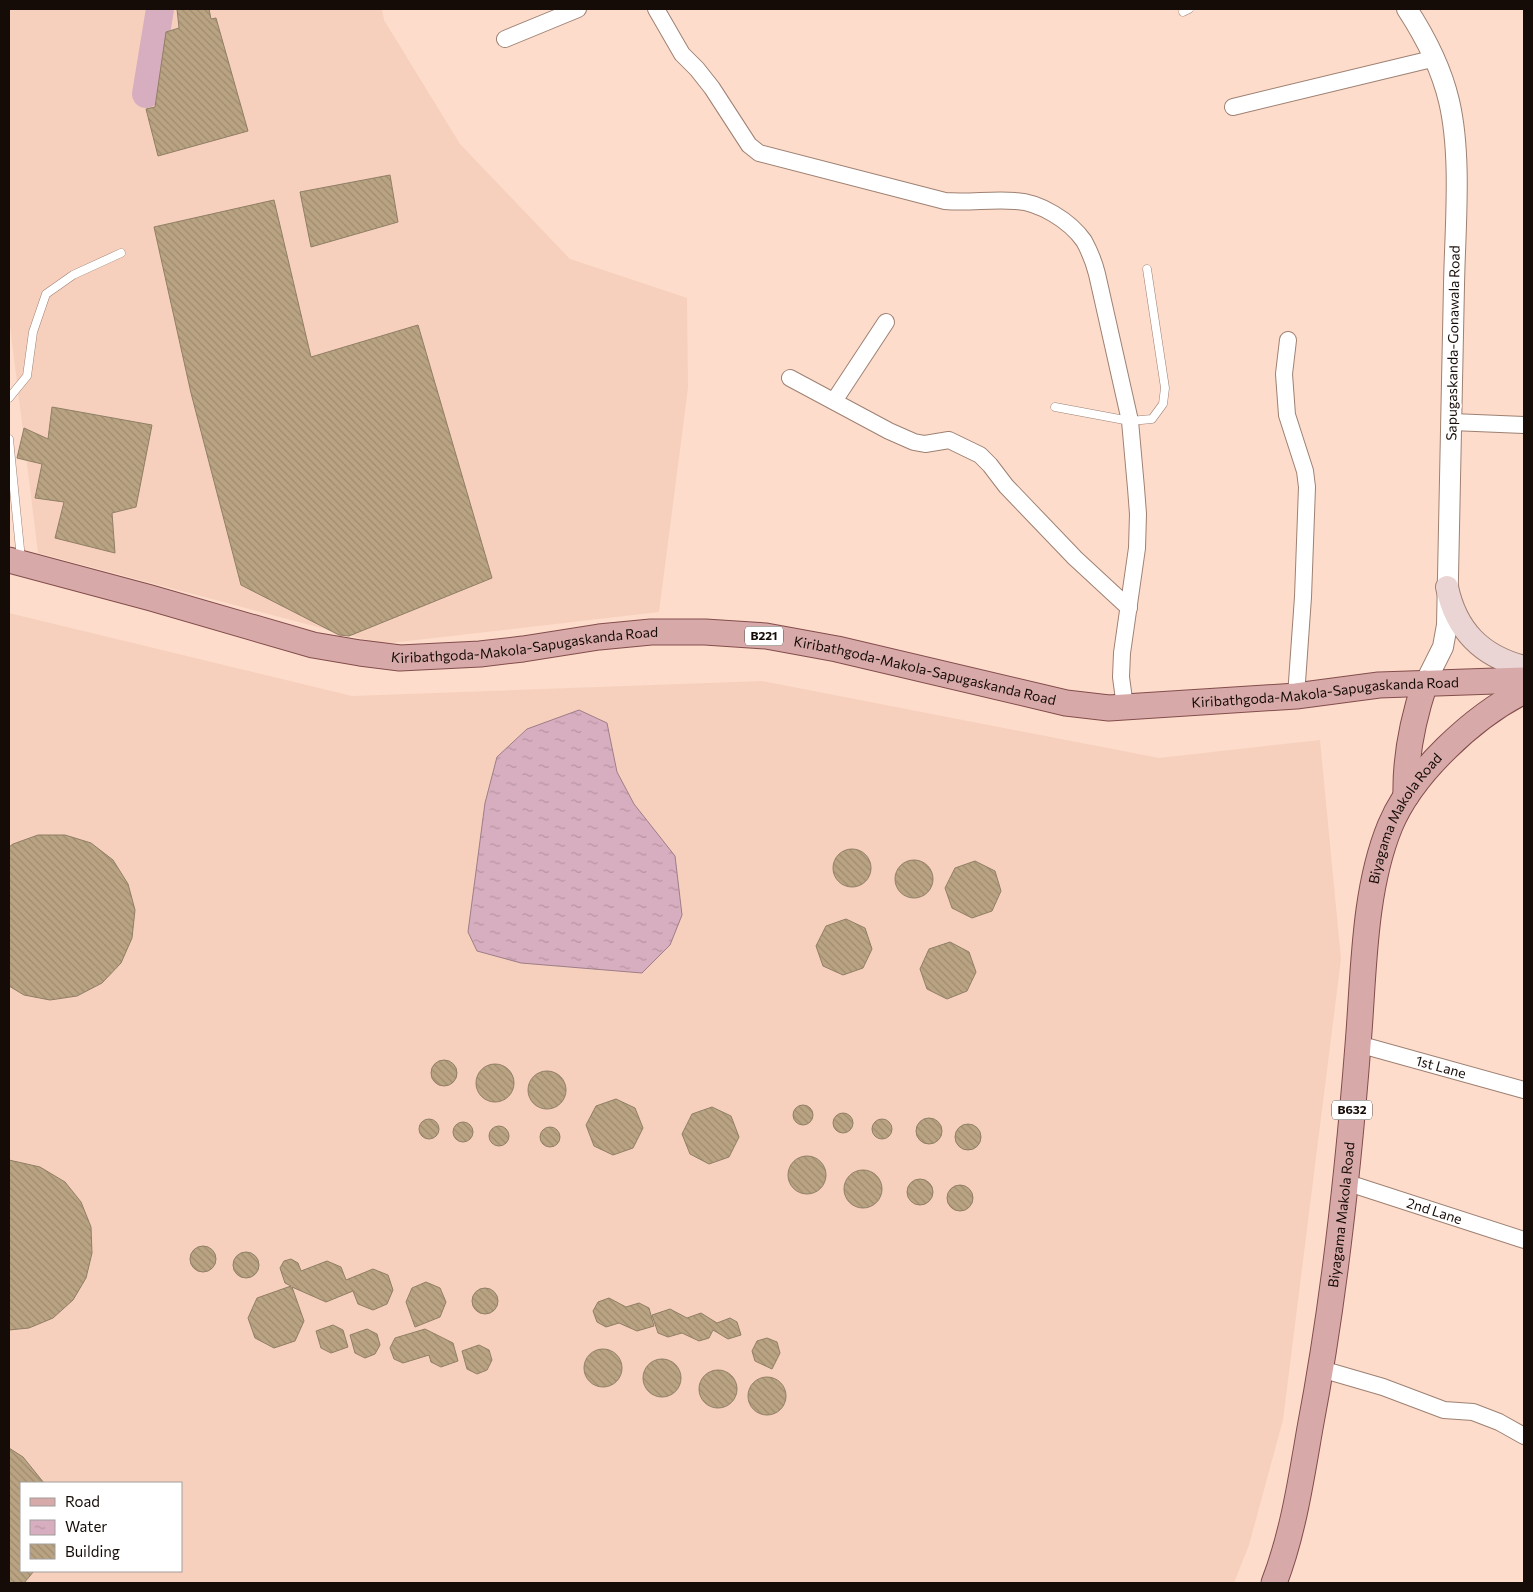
<svg xmlns="http://www.w3.org/2000/svg" width="1533" height="1592" viewBox="0 0 1533 1592" font-family="Commissioner,sans-serif">
<style>
.built{fill:#f6d0bc;fill-rule:evenodd}
.water{fill:url(#water-ripples);stroke:#9d7d88}
.lines{fill:none;stroke-linecap:round;stroke-linejoin:round}
.river{stroke:#d7aebf;stroke-width:28}
.building{fill:url(#building-back-hatch);stroke:#907f65}
.service-casing{stroke:#9e8172;stroke-width:9}
.minor-casing{stroke:#9e8172;stroke-width:18}
.tertiary-casing{stroke:#9e8172;stroke-width:22}
.secondary-casing{stroke:#9e8172;stroke-width:24}
.primary-casing{stroke:#834d4b;stroke-width:27}
.service{stroke:#fff;stroke-width:8}
.minor{stroke:#fff;stroke-width:16}
.tertiary{stroke:#fff;stroke-width:20}
.secondary{stroke:#ebd4d4;stroke-width:22}
.primary{stroke:#d7a9a9;stroke-width:25}
.labels{text-anchor:middle;stroke-width:4;stroke-linejoin:round;paint-order:stroke}
.shield{fill:#fff;stroke:#5c5551;stroke-width:1}
.shield-label{font-size:12px;font-weight:bold;fill:#160c07}
.street-label{font-size:14px;fill:#160c07;stroke:#fff}
</style>
<defs>
<pattern id="water-ripples" width="26" height="14" patternUnits="userSpaceOnUse" patternTransform="scale(1.25)"><rect width="26" height="14" fill="#d7aebf"/><path d="M2 4q2-2 4 0t4 0M15 11q2-2 4 0t4 0" fill="none" stroke="#b894a3"/></pattern>
<pattern id="building-back-hatch" width="6" height="6" patternUnits="userSpaceOnUse" patternTransform="scale(1.25)"><rect width="6" height="6" fill="#b9a382"/><path d="M-1 5l2 2M0 0l6 6M5-1l2 2" fill="none" stroke="#9e8b6f"/></pattern>
</defs>
<rect width="100%" height="100%" fill="#fddccc"/>
<g class="built">
<path d="M9,9H382L384,20L460,144L570,259L687,298L688,388L659,612L382,644L38,553L9,318Z"/>
<path d="M9,613L352,696L762,681L1159,758L1320,740L1341,959L1283,1420L1249,1545L1234,1583H9ZM21,1483H181V1571H21Z"/>
</g>
<path class="water" d="M579,710L607,723L617,772L634,804L675,856L682,915L670,945L642,973L521,963L477,951L468,932L485,803L497,757L527,729Z"/>
<g class="lines">
<path class="river" d="M146,94L160,9"/>
</g>
<g class="building">
<path d="M177,9H209L211,19L216,18L248,131L158,156L146,109L155,107L166,32L179,28Z"/>
<path d="M390,175L398,222L311,247L300,192Z"/>
<path d="M274,200L311,357L418,325L492,578L349,636L339,635L241,585L191,393L154,227Z"/>
<path d="M52,407L152,425L136,507L112,513L115,553L55,538L64,502L35,498L42,464L17,458L24,428L48,439Z"/>
<path d="M38,835H65L91,843L113,860L128,884L135,910L132,938L121,963L102,983L77,996L50,1000L24,995L9,986V847L13,844Z"/>
<circle cx="852" cy="868" r="19"/>
<circle cx="914" cy="879" r="19"/>
<path d="M975,861L995,871L1001,891L992,911L972,918L952,908L945,888L955,868Z"/>
<path d="M846,919L865,928L872,949L863,968L843,975L823,966L816,946L826,926Z"/>
<path d="M950,942L969,952L976,972L967,991L947,999L927,989L920,969L929,949Z"/>
<circle cx="444" cy="1073" r="13"/>
<circle cx="495" cy="1083" r="19"/>
<circle cx="547" cy="1090" r="19"/>
<path d="M616,1099L635,1108L643,1128L633,1148L613,1155L594,1146L586,1125L596,1106Z"/>
<circle cx="803" cy="1115" r="10"/>
<path d="M712,1107L731,1116L739,1137L729,1157L709,1164L690,1154L682,1134L692,1114Z"/>
<circle cx="843" cy="1123" r="10"/>
<circle cx="929" cy="1131" r="13"/>
<circle cx="882" cy="1129" r="10"/>
<circle cx="429" cy="1129" r="10"/>
<circle cx="463" cy="1132" r="10"/>
<circle cx="968" cy="1137" r="13"/>
<circle cx="499" cy="1136" r="10"/>
<circle cx="550" cy="1137" r="10"/>
<circle cx="807" cy="1175" r="19"/>
<path d="M9,1160L40,1167L65,1182L81,1202L91,1227L92,1253L86,1278L73,1300L53,1318L29,1328L9,1330Z"/>
<circle cx="863" cy="1189" r="19"/>
<circle cx="920" cy="1192" r="13"/>
<circle cx="960" cy="1198" r="13"/>
<circle cx="203" cy="1259" r="13"/>
<circle cx="246" cy="1265" r="13"/>
<path d="M291,1259L298,1263L301,1271L327,1261L341,1267L346,1280L373,1269L388,1275L393,1290L387,1304L373,1310L358,1304L353,1291L326,1302L292,1287L304,1321L295,1341L274,1348L255,1338L248,1318L257,1298L291,1286L285,1283L280,1268L284,1261Z"/>
<path d="M426,1282L440,1288L446,1302L440,1317L415,1327L406,1302L412,1288Z"/>
<circle cx="485" cy="1301" r="13"/>
<path d="M609,1298L626,1307L639,1303L649,1308L654,1326L637,1331L619,1323L606,1327L597,1322L593,1311L598,1302Z"/>
<path d="M670,1309L687,1318L701,1313L717,1323L730,1318L737,1322L741,1335L728,1339L713,1330L709,1338L699,1341L682,1333L668,1337L658,1333L652,1315Z"/>
<path d="M333,1325L343,1330L348,1347L331,1353L321,1348L316,1331Z"/>
<path d="M367,1329L377,1334L380,1345L375,1354L365,1358L355,1353L350,1335Z"/>
<path d="M425,1329L453,1343L458,1361L441,1367L431,1362L429,1355L403,1363L394,1359L390,1348L395,1338Z"/>
<path d="M767,1338L777,1342L780,1353L772,1369L755,1361L752,1351L757,1341Z"/>
<path d="M479,1345L489,1350L492,1360L487,1370L477,1374L467,1369L462,1351Z"/>
<circle cx="603" cy="1368" r="19"/>
<circle cx="662" cy="1378" r="19"/>
<circle cx="718" cy="1389" r="19"/>
<circle cx="767" cy="1396" r="19"/>
<path d="M9,1448L23,1457L44,1483H21V1571H34L24,1583H9Z"/>
</g>
<g class="lines">
<defs>
<g id="service">
<path d="M1183,12L1189,9"/>
<path d="M9,398L27,376L33,332L46,294L73,275L121,253"/>
<path d="M1055,407L1130,421L1152,419L1163,404L1165,388L1147,269"/>
<path d="M9,439L21,559"/>
</g>
<g id="minor">
<path d="M656,9L682,54L697,69L712,88L749,145L759,153L945,201C969,203 992,199 1015,201C1040,202 1070,221 1084,241C1090,252 1094,262 1097,274L1130,421L1136,488L1138,514L1137,548L1122,653L1121,677L1125,707"/>
<path d="M505,39L578,9"/>
<path d="M1233,107L1436,58"/>
<path d="M1288,340L1284,374L1287,415L1305,471L1307,487L1303,597L1296,696"/>
<path d="M790,378L889,431L914,442L925,444L949,440L980,455L990,465L1006,486L1075,558L1129,608"/>
<path d="M834,401L886,322"/>
<path d="M1452,422L1524,425"/>
<path id="s1" d="M1358,1044L1524,1090"/>
<path id="s2" d="M1345,1182L1524,1240"/>
<path d="M1321,1369L1383,1387L1444,1410L1473,1412L1499,1422L1524,1436"/>
</g>
<path id="tertiary" d="M1407,9C1426,38 1441,67 1449,101C1462,156 1455,228 1454,285C1452,399 1449,512 1447,625L1443,647L1425,683"/>
<path id="secondary" d="M1447,587C1456,630 1481,656 1524,667"/>
<g id="primary">
<path id="s3" d="M9,560L151,598L313,645L360,653L400,658L480,654L523,649L599,637L651,632H705L766,636L837,649L1066,703L1109,708L1296,696L1379,685L1524,680"/>
<path d="M1406,796C1405,757 1413,719 1425,683"/>
<path id="s4" d="M1274,1583C1293,1534 1301,1480 1310,1428C1334,1302 1348,1173 1358,1045C1364,974 1363,892 1390,826C1412,773 1474,716 1524,691"/>
</g>
</defs>
<use href="#service" class="service-casing"/>
<use href="#minor" class="minor-casing"/>
<use href="#tertiary" class="tertiary-casing"/>
<use href="#secondary" class="secondary-casing"/>
<use href="#primary" class="primary-casing"/>
<use href="#service" class="service"/>
<use href="#minor" class="minor"/>
<use href="#tertiary" class="tertiary"/>
<use href="#secondary" class="secondary"/>
<use href="#primary" class="primary"/>
</g>
<g class="labels">
<g class="shield">
<rect x="745" y="626.5" width="38" height="19" rx="4"/>
<rect x="1332" y="1100.5" width="40" height="19" rx="4"/>
</g>
<g class="shield-label">
<text x="764" y="640">B221</text>
<text x="1352" y="1114">B632</text>
</g>
<g class="street-label">
<text transform="translate(1453 343) rotate(-89)" y="5">Sapugaskanda-Gonawala Road</text>
<text dy="5" stroke="none"><textPath href="#s3" startOffset="529">Kiribathgoda-Makola-Sapugaskanda Road</textPath></text>
<text dy="5" stroke="none"><textPath href="#s3" startOffset="934">Kiribathgoda-Makola-Sapugaskanda Road</textPath></text>
<text dy="5" stroke="none"><textPath href="#s3" startOffset="1339">Kiribathgoda-Makola-Sapugaskanda Road</textPath></text>
<text dy="5" stroke="none"><textPath href="#s4" startOffset="781">Biyagama Makola Road</textPath></text>
<text dy="5" stroke="none"><textPath href="#s1" startOffset="86">1st Lane</textPath></text>
<text dy="5" stroke="none"><textPath href="#s2" startOffset="94">2nd Lane</textPath></text>
<text dy="5" stroke="none"><textPath href="#s4" startOffset="375">Biyagama Makola Road</textPath></text>
</g>
</g>
<rect width="1533" height="1592" fill="none" stroke="#160c07" stroke-width="20"/>
<rect x="20" y="1482" width="162" height="90" fill="#ffffff" stroke="#a29e9c"/>
<rect x="30" y="1498" width="25" height="8" fill="#d7a9a9" stroke="#a29e9c"/>
<text x="65" y="1507" font-size="15" fill="#160c07">Road</text>
<rect x="30" y="1520" width="25" height="15" fill="url(#water-ripples)" stroke="#a29e9c"/>
<text x="65" y="1532" font-size="15" fill="#160c07">Water</text>
<rect x="30" y="1544" width="25" height="15" fill="url(#building-back-hatch)" stroke="#a29e9c"/>
<text x="65" y="1557" font-size="15" fill="#160c07">Building</text>
</svg>
